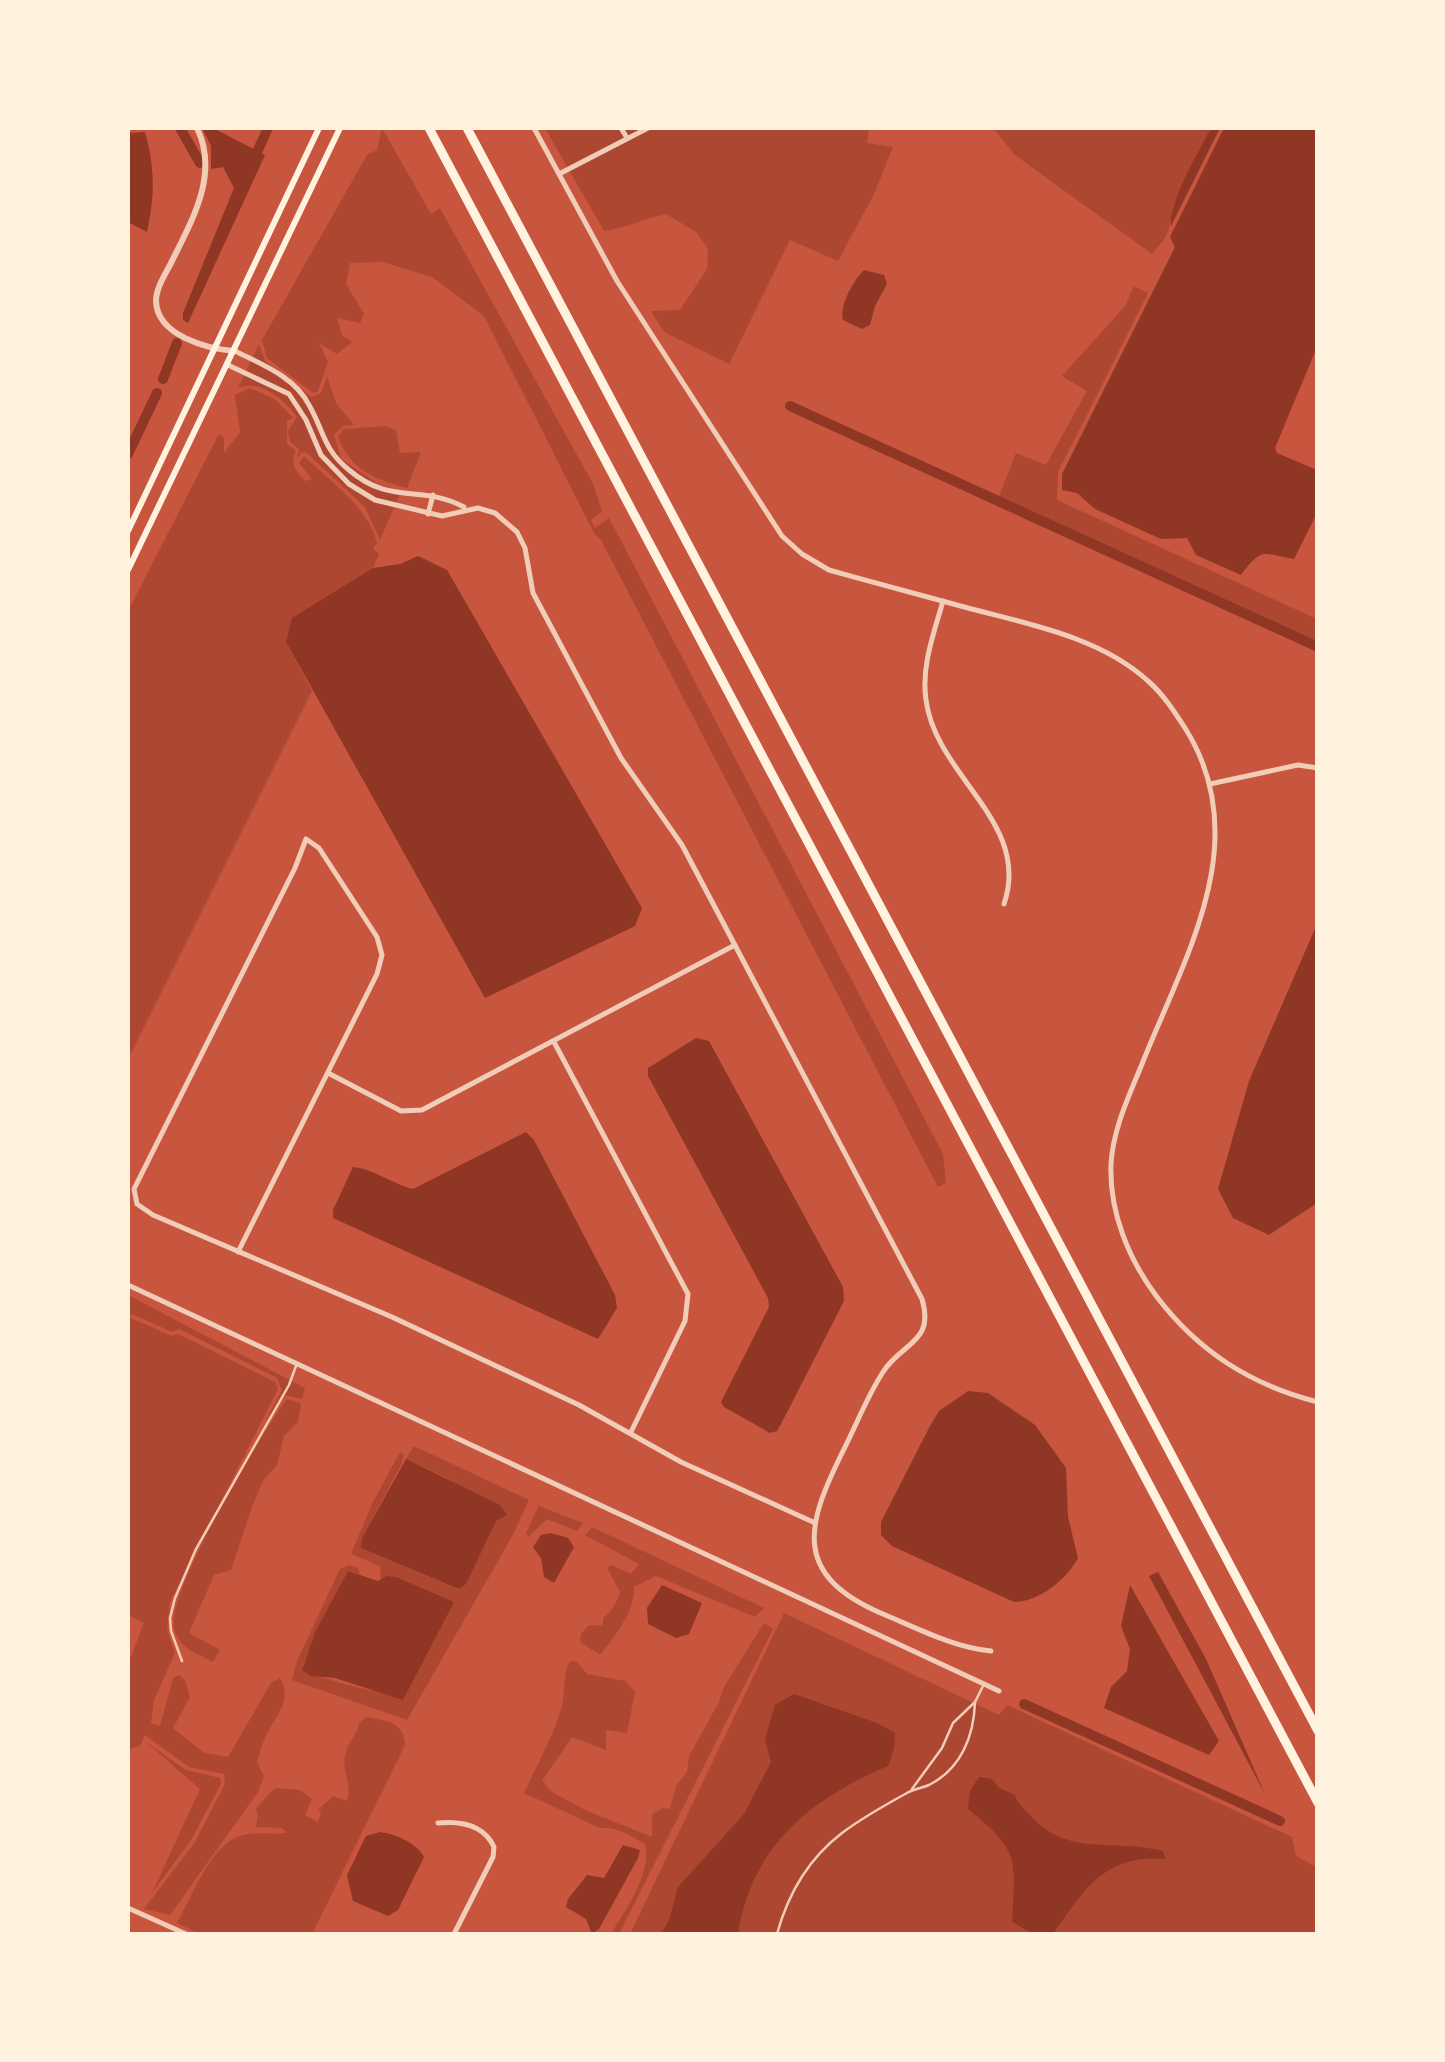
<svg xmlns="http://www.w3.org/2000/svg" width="1445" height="2062" viewBox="0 0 1445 2062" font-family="Rubik,sans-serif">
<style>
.green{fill:#ae4732}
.water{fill:#8f3625}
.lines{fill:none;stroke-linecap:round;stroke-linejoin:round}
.canal{stroke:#8f3625;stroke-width:10}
.service{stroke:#f1ccb7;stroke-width:2.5}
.minor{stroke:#f1ccb7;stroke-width:5}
.tertiary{stroke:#f1ccb7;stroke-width:6}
.secondary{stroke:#fff3e0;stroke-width:6}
.motorway{stroke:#fff3e0;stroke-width:9}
</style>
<rect width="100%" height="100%" fill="#c8553d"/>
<g class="green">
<path d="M382,128L431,214L440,208L593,484L602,511L591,520L595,528L609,518L943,1154L946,1183L938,1187L601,540L595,535L484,316L432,277L383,262L350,263L346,284L364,314L360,323L337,318L342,335L352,342L337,354L319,343L328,362L318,391L313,393L267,358L262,340L367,155L377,150Z"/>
<path d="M545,128H869L867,143L893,147L874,194L838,261L790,240L729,364L664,332L651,311L680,310L707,269L708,249L696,232L666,214C644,219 626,228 604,231Z"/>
<path d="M993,128H1211L1179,196L1166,237L1152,254L1015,155Z"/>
<path d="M1134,286L1148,293L1058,472L1057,500L1317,619V647L997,501L1016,453L1046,465L1087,391L1062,376L1125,306Z"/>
<path d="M259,344L265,361L311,397L321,393L327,376L336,403L354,425L343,426L334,435L341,459L380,485L401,491L380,540L365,507L307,453L302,452L297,459L299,449L290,442L288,431L297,417C284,399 260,379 238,388Z"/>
<path d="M250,388L276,400L293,418L287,421V444L296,451C289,463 296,471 305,481L312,479L299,463L304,456C331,483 367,505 377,543L373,548L379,554L373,568L354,580L286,642L312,691L128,1059V611L219,434L224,438V453L240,432L235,395Z"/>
<path d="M386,426L396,430L400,453L421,452L407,488C375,480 348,468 338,436L344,429Z"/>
<path d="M128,1295L305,1388L302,1399L286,1395L266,1420L282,1390L277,1378L179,1329L172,1332L132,1314L128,1316Z"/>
<path d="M131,1318L172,1336L178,1334L275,1382L278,1389L170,1602L167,1630L175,1653L154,1700L151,1723L160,1726L173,1678L179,1675L185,1680L190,1697L173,1728L204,1753L228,1757L271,1683L280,1678C294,1703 274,1716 265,1738C261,1746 259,1755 257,1762L264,1776L258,1792L170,1915L144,1909L195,1842L225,1784L224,1774L189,1767L145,1735L140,1746L128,1749V1664L144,1623L128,1615V1323Z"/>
<path d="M287,1399L301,1403L298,1422L284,1436L277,1465L263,1481L252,1507L231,1570L214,1575L189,1633L220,1650L213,1662C196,1653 179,1648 174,1628C166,1592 262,1432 287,1399Z"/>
<path d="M414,1446L529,1500L514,1533L407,1720L292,1680L297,1661L340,1569L349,1565L358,1568L360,1575L348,1571L315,1632L302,1669C314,1678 370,1690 387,1694L380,1566L351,1554L372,1504L400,1452L404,1454L401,1465L362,1538L361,1548L458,1589L466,1583L496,1520L449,1479L406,1459Z"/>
<path d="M539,1505V1506L583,1523L577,1531L547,1519L529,1536L526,1534Z"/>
<path d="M592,1527L764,1608L755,1617L656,1576L634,1587C636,1610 614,1637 600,1655L580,1642L581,1634L589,1625L603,1626V1618C612,1612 617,1602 620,1592L607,1568L612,1565L631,1574L639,1564L585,1535Z"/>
<path d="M784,1613L999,1715L1007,1705L1292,1837L1296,1856L1317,1867V1934H630Z"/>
<path d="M764,1623L773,1629L619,1934H611C626,1909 652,1874 645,1844C630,1836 618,1826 600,1828L524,1793C537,1765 552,1739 561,1709C566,1694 562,1675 570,1661L577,1662L587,1674L625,1681L635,1692L627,1733L606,1730V1750L572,1737L542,1781L552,1792L585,1810L652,1837V1814L663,1808L670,1809L676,1786L687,1772L689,1756L719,1702L724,1687Z"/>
<path d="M366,1717C385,1720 405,1722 405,1745L312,1934H200L177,1923C191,1898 209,1849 237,1837C250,1831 272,1835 286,1833L282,1828L256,1827L258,1814L255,1809L275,1788L300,1790L312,1799L305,1815L318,1822L321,1812L318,1810L333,1796L347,1801C353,1784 340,1769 346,1752C349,1741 357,1735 359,1723Z"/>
<path d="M146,1742L186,1770L220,1778L221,1784L191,1840L152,1893L200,1789Z"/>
</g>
<g class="water">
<path d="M202,128H213L265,155L188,323L183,320V313L234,188L223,167L211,169V146Z"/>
<path d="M1211,128H1220L1171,226C1169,201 1199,151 1211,128Z"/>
<path d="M1224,128H1318L1317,347L1275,448L1277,453L1317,470V513L1294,559C1262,554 1263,546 1241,575L1196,555L1187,538L1161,539L1095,509L1077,493L1062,490V474L1175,247L1170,237Z"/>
<path d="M145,132C155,169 155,194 147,232L128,222V138L130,133Z"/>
<path d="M864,270L884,275L887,284L875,306L870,325L862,329L843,320C839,305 854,280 864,270Z"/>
<path d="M418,556L447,570L642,908L635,926L485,998L286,642L292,618L373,568L400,564Z"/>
<path d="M1317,924V1203L1269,1235L1233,1218L1218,1189L1249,1081Z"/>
<path d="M696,1038L709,1041L843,1287L844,1301L781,1424L777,1431L770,1433L724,1407L721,1402L769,1307L768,1298L648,1076V1068Z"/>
<path d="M526,1132L534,1140L615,1295L617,1308L598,1339L333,1218V1210L353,1167C374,1169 392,1184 413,1189Z"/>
<path d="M968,1391L988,1393L1035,1425L1066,1468L1068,1517L1078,1558C1067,1579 1039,1602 1014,1602L892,1546L881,1535V1522L930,1426L939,1411Z"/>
<path d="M406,1459L500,1505L507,1515L496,1521L466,1584L459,1589L361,1548L362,1538Z"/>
<path d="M551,1533L568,1538L574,1547L554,1583L544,1577L541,1558L533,1547L541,1535Z"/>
<path d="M348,1571L378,1581L387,1576L396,1577L454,1602L403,1700L335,1678L311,1676L302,1670L315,1632Z"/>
<path d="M1158,1572L1206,1659L1265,1794L1149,1576Z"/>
<path d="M662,1585L702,1603L689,1634L676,1638L648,1624L647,1608Z"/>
<path d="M1130,1585L1219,1741L1209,1755L1104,1708L1111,1687L1127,1671L1130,1649L1121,1626Z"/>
<path d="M794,1694L877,1723L895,1733L894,1749L888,1766C810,1799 751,1847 738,1934H661L669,1920L678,1887L744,1814L771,1762L765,1739L775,1705Z"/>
<path d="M979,1777L992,1779L999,1788L1015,1795C1018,1804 1022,1807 1029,1814C1067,1858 1112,1838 1163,1851L1165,1859C1104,1854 1084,1890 1053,1934H1034L1012,1922C1015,1858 1021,1852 968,1809L970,1791Z"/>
<path d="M380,1832C395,1834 417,1843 424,1857L398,1910L388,1916L353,1901L347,1875L366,1836Z"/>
<path d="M623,1845L640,1850L638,1858L599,1929L592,1934L586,1919L566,1907L568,1899L587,1875L604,1878Z"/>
</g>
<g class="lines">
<g class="canal">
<path d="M180,128L200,163"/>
<path d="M252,163L268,128"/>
<path d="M163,379L177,343"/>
<path d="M790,406L1318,647"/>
<path d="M128,454L157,393"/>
<path d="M1024,1704L1280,1821"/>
</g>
<g class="service">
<path d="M182,1661L171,1631L170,1618L175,1598L196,1549L289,1385L296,1366"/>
<path d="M912,1789L942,1748L953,1723L975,1702L983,1686"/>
<path d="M777,1934C788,1894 808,1859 842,1833C862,1818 885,1805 907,1793C914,1789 922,1788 929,1785C961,1769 974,1736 975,1702"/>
</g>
<g class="minor">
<path d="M534,128L617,281L782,536L802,554L829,570C875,583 921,595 968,608C1028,624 1100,637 1148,681C1163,694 1174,711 1185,728C1256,840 1185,956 1142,1064C1129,1096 1113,1129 1111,1164C1109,1212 1129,1260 1157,1297C1199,1352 1251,1385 1318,1402"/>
<path d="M621,128L627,138"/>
<path d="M559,174L648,128"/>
<path d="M235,351C261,364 295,377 309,405C324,431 323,449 349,470C391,506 421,484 464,507"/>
<path d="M228,365L289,394L306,420L321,455L349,484L375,500L442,516L478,508L495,513L517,532L525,548L533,593L621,758L682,845L922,1299C935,1343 902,1342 883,1372C868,1395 857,1423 845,1447C807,1523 789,1574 883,1614C919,1629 953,1647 991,1651"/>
<path d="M428,514L433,495"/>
<path d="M943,601C934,633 921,666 926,700C936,777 1032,822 1004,904"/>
<path d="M1210,784L1298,765L1318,768"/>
<path d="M554,1042L688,1294L685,1321L631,1432"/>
<path d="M328,1073L401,1111L422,1110L735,945"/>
<path d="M238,1252L377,974L382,955L377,937L319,848L306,839L295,868L134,1189L137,1204L153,1215L392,1317L579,1405L681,1462L813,1522"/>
<path d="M128,1285L999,1691"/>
<path d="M438,1823C460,1821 484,1825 494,1847L493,1857L454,1934"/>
<path d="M128,1908L186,1934"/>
</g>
<path class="tertiary" d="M197,128C220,175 191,222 170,265C164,276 156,289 156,301C157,336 208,349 235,351"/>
<g class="secondary">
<path d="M128,531L319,128"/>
<path d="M128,570L340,128"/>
</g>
<g class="motorway">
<path d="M429,128L1318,1803"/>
<path d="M467,128L1318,1731"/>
</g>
</g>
<rect width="1445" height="2062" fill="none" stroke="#fff3e0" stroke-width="260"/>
</svg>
